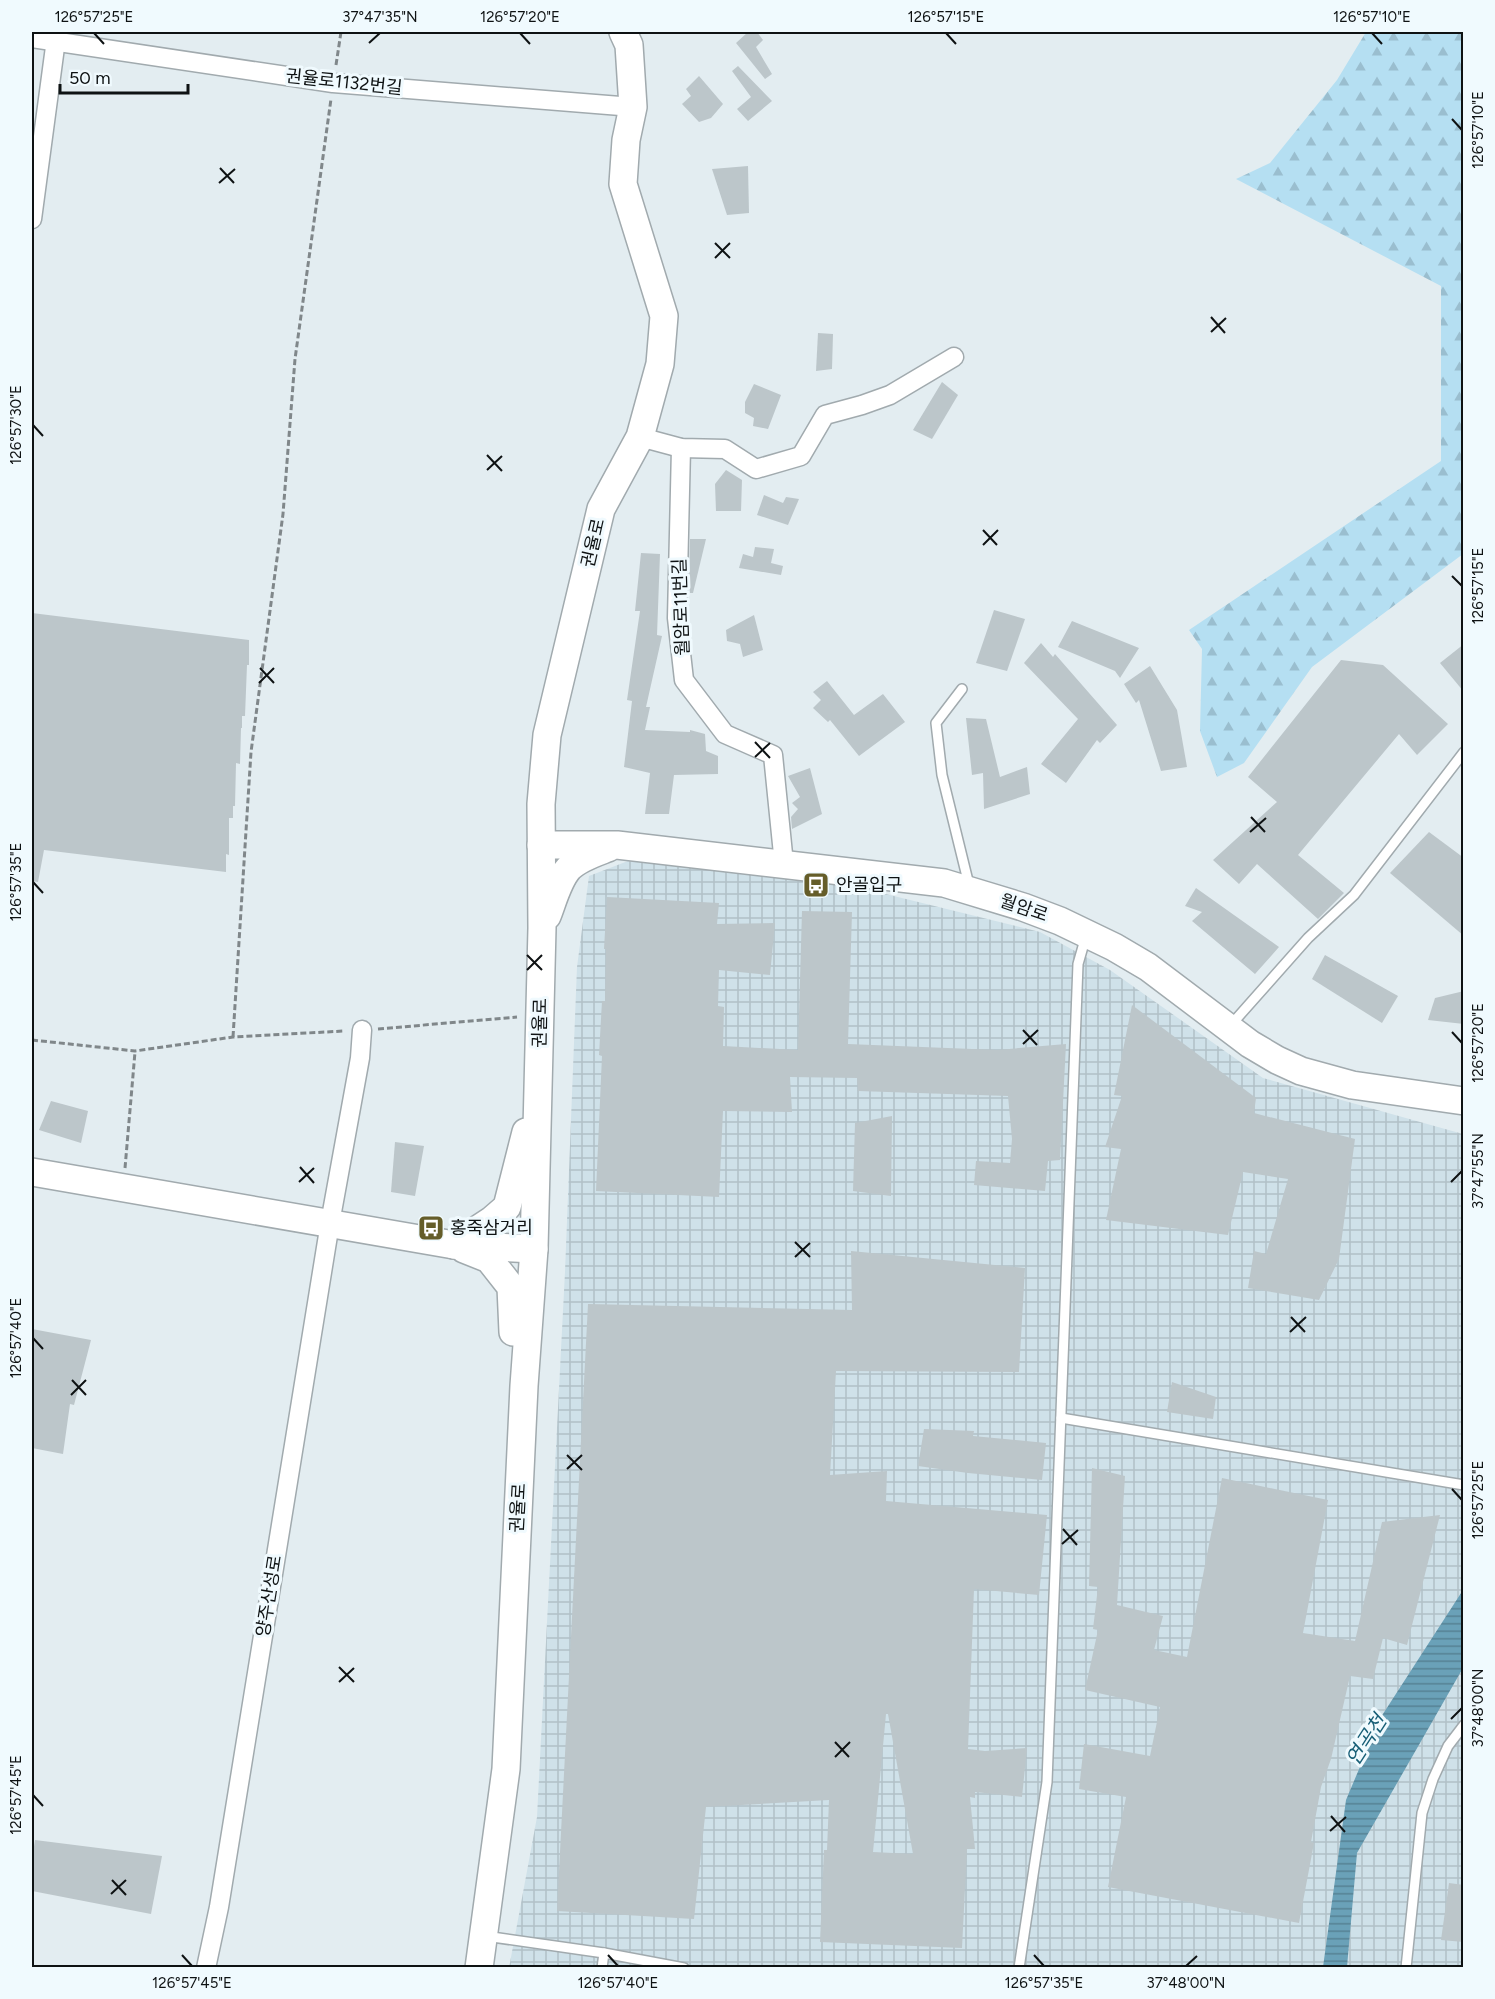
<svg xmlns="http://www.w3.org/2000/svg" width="1495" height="1999" viewBox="0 0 1495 1999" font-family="Figtree,'Noto Sans KR',sans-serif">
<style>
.industrial{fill:url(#industrial-grid)}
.forest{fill:url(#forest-firs)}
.water{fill:url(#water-rules)}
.building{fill:#bcc6ca;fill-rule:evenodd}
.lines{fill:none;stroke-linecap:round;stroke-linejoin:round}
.lane-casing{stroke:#a1aaae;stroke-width:12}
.street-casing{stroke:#a1aaae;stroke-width:21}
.secondary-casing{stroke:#a1aaae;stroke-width:30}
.path{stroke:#80878a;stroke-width:3;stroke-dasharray:6 3;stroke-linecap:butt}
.lane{stroke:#fff;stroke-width:9}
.street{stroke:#fff;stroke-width:18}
.secondary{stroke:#fff;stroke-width:27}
.ticks{fill:none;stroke:#0e1213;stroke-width:2}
.labels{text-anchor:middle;stroke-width:6;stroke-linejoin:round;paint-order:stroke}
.street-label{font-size:18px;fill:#0e1213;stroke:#f0fafe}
.poi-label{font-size:18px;fill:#0e1213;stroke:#f0fafe;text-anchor:start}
.water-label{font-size:20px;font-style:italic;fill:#175e76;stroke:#f0fafe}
.neatline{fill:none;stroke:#0e1213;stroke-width:2}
.ticks-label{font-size:15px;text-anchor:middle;fill:#0e1213}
</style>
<defs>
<pattern id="industrial-grid" width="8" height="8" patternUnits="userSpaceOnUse" patternTransform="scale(1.5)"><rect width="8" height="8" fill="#cfe1e9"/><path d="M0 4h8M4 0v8" fill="none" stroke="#b1c0c7"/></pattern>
<pattern id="forest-firs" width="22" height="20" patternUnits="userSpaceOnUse" patternTransform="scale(1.5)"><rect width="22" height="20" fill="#b5dff2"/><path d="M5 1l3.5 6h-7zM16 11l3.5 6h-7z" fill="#9abecf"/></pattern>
<pattern id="water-rules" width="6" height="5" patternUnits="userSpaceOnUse" patternTransform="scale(1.5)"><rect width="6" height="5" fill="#6aa1b8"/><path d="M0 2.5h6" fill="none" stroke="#568294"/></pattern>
</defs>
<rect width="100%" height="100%" fill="#e3edf1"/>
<path class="industrial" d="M628,861L849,885L1040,932L1110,970L1263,1078L1463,1134V1967L509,1968L537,1817L565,1272L577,967L589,876Z"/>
<path class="forest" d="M1366,32H1463V554L1312,667L1244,763L1217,777L1200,731L1202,649L1189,630L1441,461V286L1236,179L1270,163L1337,80Z"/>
<path class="water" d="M1463,1590V1668L1357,1853L1347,1967H1323L1346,1800L1381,1717Z"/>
<g class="building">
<path d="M748,32H757L763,40L756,47L772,74L765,79L736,43Z"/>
<path d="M738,66L772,101L748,121L737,109L751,97L732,71Z"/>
<path d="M699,76L723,104L711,118L699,122L682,104L691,96L686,89Z"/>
<path d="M748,166L749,213L727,215L712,169Z"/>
<path d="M818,333L833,334L832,369L816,371Z"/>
<path d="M942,382L958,395L932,439L913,430Z"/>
<path d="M754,384L781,395L768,429L753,426L754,418L745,413V402Z"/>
<path d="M726,470L742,480L741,511H716L715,484Z"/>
<path d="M764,495L783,503L786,497L799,499L788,525L757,515Z"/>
<path d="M690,539H706L693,593H690L689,582Z"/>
<path d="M755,547L774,549L771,563L783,566L781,575L739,568L743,554L753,557Z"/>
<path d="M641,553L660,554L657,635L662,636L646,707H650L645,730L690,732V730L705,734L706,751L718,756V774L674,775L669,814H645L650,773L624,767L632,701L627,700L640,611H635Z"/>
<path d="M994,610L1025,619L1007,671L976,663Z"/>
<path d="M32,613L249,640V665H247L245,716H242V728H241L240,764L236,763L235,806H233V818H229V855L226,854V872L44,850L38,882L32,881Z"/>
<path d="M754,615L763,650L743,657L740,644L727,641L726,630Z"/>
<path d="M1072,621L1139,648L1120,678L1115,671L1058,647Z"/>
<path d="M1041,643L1053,657L1055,654L1117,725L1100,743L1097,740L1066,783L1041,764L1078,719L1024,663Z"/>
<path d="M1464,644V692L1440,663Z"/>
<path d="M1341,660L1383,665L1448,724L1417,755L1399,734L1298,855L1344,893L1318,919L1257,864L1239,884L1213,860L1277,802L1248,777Z"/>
<path d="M1150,666L1177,710L1187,767L1161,771L1139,700L1136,703L1124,684Z"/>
<path d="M827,681L854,715L883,694L905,722L859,756L830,720L828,722L813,708L821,700L813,692Z"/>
<path d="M966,718L986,719L1000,777L1027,767L1030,794L984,809L983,773L972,775Z"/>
<path d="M810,768L822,814L792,829L791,817L798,809L792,803L800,797L788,776Z"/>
<path d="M1429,832L1464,858V936L1390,873Z"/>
<path d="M1196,888L1279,947L1255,974L1192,921L1202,912L1185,906Z"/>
<path d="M607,897L719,903L717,924L775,923L770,975L719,970L718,1006L724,1007L723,1046L798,1050L802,911L852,912L848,1044L997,1050L1066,1044L1060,1160L1048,1161L1045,1191L974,1185L976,1161L1010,1163L1012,1139L1008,1096L858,1091L857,1078L790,1077L792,1112L723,1111L719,1197L596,1191L602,1056L599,1055L602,1001H605L606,949H604Z"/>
<path d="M1325,955L1398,996L1382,1023L1312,979Z"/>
<path d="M1464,991V1024L1428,1020L1435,998Z"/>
<path d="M1132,1005L1256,1098L1254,1113L1355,1139L1339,1259L1319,1300L1248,1288L1254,1251L1266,1254L1288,1179L1243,1172L1228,1235L1106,1220L1121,1149L1105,1147L1122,1096L1114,1095Z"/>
<path d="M51,1101L88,1111L81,1143L39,1130Z"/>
<path d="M892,1116L891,1196L853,1191L855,1123Z"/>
<path d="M395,1142L424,1146L415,1196L391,1192Z"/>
<path d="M851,1251L1025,1268L1019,1372L836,1371L830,1475L887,1471L886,1501L1047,1515L1039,1595L974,1589L968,1749L985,1751L1027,1748L1022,1797L975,1792V1798L970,1797L975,1849H967L962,1948L820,1942L824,1850H827L829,1800L706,1807L694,1919L557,1911L588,1304L852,1310ZM886,1714H888L913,1854L873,1852Z"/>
<path d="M32,1329L91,1340L74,1405L70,1404L63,1454L32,1448Z"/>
<path d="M1172,1382L1216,1397L1213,1419L1167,1412Z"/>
<path d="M924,1429L974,1431L973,1436L1046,1443L1042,1480L968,1473L918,1466Z"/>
<path d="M1092,1468L1125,1476L1117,1605L1163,1616L1154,1650L1187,1657L1222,1478L1328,1500L1303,1633L1355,1641L1382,1522L1440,1515L1407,1645L1383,1638L1373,1679L1350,1676L1331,1759L1321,1787L1311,1842L1314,1843L1299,1923L1108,1887L1126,1797L1079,1789L1084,1744L1150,1756L1160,1707L1085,1690L1098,1630L1093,1629L1098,1587L1089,1586Z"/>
<path d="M35,1840L162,1856L151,1914L32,1891V1859Z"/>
<path d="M1449,1883L1464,1885V1942L1441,1940Z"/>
</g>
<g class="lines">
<defs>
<g id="lane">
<path d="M962,689L936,723L942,775L969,885"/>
<path d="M1230,1026L1308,938L1354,895L1464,752"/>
<path d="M1061,1418L1464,1485"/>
<path d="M485,1936L604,1953L684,1968"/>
<path d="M602,1968L604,1953"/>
<path d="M1019,1968L1047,1782L1078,964L1086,936"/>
<path d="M1406,1968L1422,1813L1433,1779L1448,1746L1464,1725"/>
</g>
<g id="street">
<path d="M32,38L333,83L633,107"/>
<path d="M32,219L57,32"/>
<path d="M640,437L681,448L725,449L756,469L801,456L825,415L862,405L890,395L954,357"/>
<path d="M681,448L677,618L684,680L725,734L773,755L784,864"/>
<path d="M206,1968L219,1907L330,1223L360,1058L362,1030"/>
</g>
<g id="secondary">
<path d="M541,845H617L944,883L1023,907L1060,921L1114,947L1148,967L1250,1044L1277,1060L1301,1071L1352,1085L1464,1101"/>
<path d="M547,916C553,901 558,880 569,868C579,858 595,853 608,848"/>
<path d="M32,1172L454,1245L534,1249"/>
<path d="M454,1245L492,1220L507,1207L526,1132"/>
<path d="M464,1249L489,1259L511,1287L513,1332"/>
<path d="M479,1968L506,1769L524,1386L534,1249L542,928L541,804L547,735L601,509L640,437L660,364L664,316L623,184L626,140L633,107L629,45L623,32"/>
</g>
</defs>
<use href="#lane" class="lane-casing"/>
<use href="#street" class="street-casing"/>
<use href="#secondary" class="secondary-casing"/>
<g class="path">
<path d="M336,65L341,32"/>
<path d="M378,1029L517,1017"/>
<path d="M233,1037L251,752L283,514L295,359L331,99"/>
<path d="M32,1040L135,1051L233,1037L344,1031"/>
<path d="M125,1168L135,1052"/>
</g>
<use href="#lane" class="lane"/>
<use href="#street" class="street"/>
<use href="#secondary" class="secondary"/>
</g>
<path class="ticks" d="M94,33L104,44M520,33L530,44M946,33L956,44M1372,33L1382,44M369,43L380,33M1452,119L1462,130M220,168L234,183M219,183L235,169M715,243L730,258M715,258L730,243M1211,317L1225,333M1211,332L1226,318M33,425L43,436M487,455L502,471M487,470L502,456M983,530L997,545M983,545L998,530M1452,576L1462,586M260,668L274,683M259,683L274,668M755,742L770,758M755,757L770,743M1251,817L1265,832M1250,832L1266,818M33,882L43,893M527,955L542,970M527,970L542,955M1023,1030L1037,1045M1452,1032L1462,1043M1023,1044L1038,1030M300,1167L314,1183M299,1182L314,1168M1451,1182L1462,1171M795,1242L810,1257M795,1257L810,1243M1291,1317L1305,1332M1290,1332L1306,1317M33,1338L43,1349M72,1380L86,1395M71,1395L86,1380M567,1455L582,1470M567,1469L582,1455M1452,1489L1462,1500M1063,1529L1077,1545M1062,1544L1078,1530M339,1667L354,1682M339,1682L354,1668M1451,1719L1462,1708M835,1742L849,1757M835,1757L850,1742M33,1795L43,1806M1331,1816L1345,1832M1330,1831L1346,1817M112,1880L126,1895M111,1894L126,1880M182,1955L192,1966M608,1955L618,1966M1034,1955L1044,1966M1186,1966L1197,1956"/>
<defs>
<symbol id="bus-square" viewBox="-11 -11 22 22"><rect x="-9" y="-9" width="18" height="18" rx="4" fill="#655d29" stroke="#f0fafe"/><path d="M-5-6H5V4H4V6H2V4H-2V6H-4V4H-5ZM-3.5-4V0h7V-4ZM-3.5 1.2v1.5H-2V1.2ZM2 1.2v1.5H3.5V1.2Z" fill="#fff"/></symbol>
</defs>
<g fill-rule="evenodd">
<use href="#bus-square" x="801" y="870" width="30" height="30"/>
<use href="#bus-square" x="416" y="1213" width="30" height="30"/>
</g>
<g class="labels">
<g class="street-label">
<text transform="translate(344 82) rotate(6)" y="6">권율로1132번길</text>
<text transform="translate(593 543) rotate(-77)" y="6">권율로</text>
<text transform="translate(681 607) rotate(-92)" y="6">월암로11번길</text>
<text transform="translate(1024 908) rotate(19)" y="6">월암로</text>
<text transform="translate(540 1023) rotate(-89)" y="6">권율로</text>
<text transform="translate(518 1508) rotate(-87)" y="6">권율로</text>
<text transform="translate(269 1596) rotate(-81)" y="6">양주산성로</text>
</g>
<g class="poi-label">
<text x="836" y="891">안골입구</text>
<text x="450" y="1234">홍죽삼거리</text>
</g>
<g class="water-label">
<text transform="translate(1366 1740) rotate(-57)" y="7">연곡천</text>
</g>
</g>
<rect width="1495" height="1999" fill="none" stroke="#f0fafe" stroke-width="66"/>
<path d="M60 84v9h128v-9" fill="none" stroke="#0e1213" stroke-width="3"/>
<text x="69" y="84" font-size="18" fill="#0e1213" stroke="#f0fafe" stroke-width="4.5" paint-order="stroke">50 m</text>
<rect x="33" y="33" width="1429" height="1933" class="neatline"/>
<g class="ticks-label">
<text x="94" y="22">126°57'25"E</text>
<text x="380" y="22">37°47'35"N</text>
<text x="520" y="22">126°57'20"E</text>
<text x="946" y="22">126°57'15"E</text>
<text x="1372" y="22">126°57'10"E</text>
<text transform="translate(1478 130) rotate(-90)" y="5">126°57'10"E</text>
<text transform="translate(16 425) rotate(-90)" y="5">126°57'30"E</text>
<text transform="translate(1478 586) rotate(-90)" y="5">126°57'15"E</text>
<text transform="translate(16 882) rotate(-90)" y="5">126°57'35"E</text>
<text transform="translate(1478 1043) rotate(-90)" y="5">126°57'20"E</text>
<text transform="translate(1478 1171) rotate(-90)" y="5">37°47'55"N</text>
<text transform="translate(16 1338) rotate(-90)" y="5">126°57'40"E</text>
<text transform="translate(1478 1500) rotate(-90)" y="5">126°57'25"E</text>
<text transform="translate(1478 1708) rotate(-90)" y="5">37°48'00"N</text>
<text transform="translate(16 1795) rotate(-90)" y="5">126°57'45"E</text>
<text x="192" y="1988">126°57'45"E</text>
<text x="618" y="1988">126°57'40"E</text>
<text x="1044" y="1988">126°57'35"E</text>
<text x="1186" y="1988">37°48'00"N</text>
</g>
</svg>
